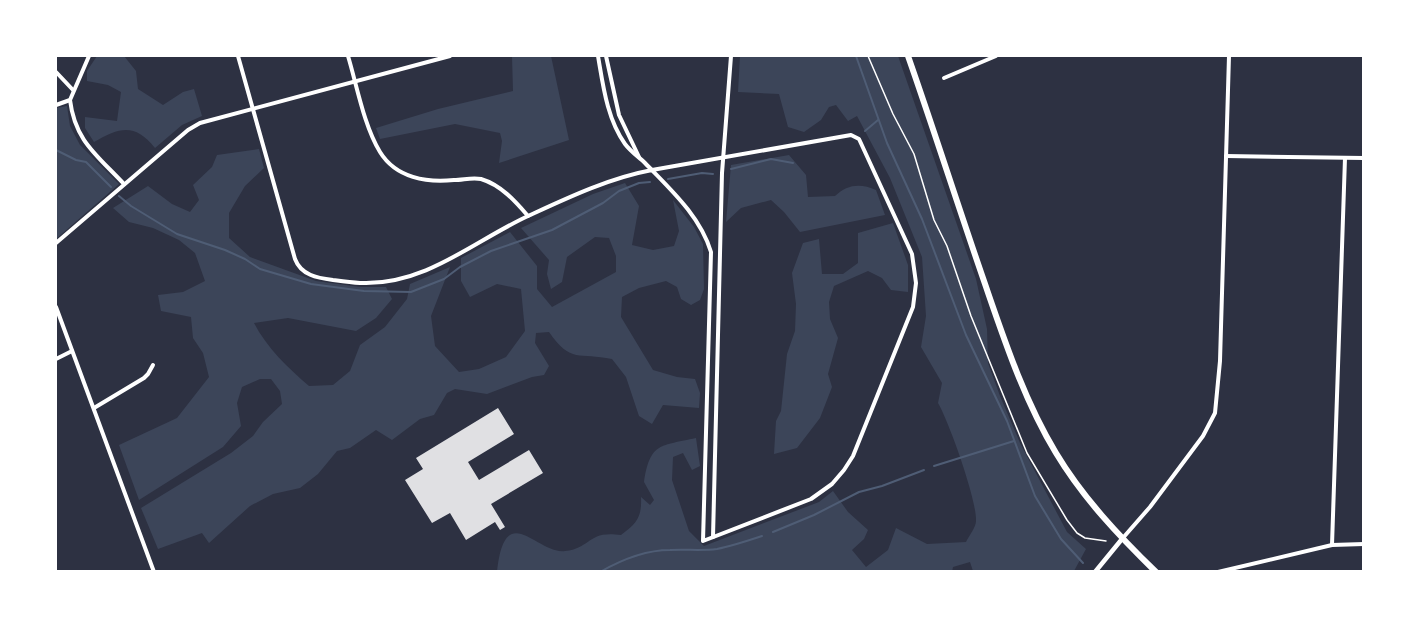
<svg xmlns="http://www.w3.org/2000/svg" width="1419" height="627" viewBox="0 0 1419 627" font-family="Cabin,sans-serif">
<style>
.green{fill:#3c4559}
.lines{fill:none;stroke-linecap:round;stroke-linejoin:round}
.stream{stroke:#4f5d75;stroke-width:2}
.building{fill:#e0e0e3}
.path{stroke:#fff;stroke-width:1.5}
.minor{stroke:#fff;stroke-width:4}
.tertiary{stroke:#fff;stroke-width:4.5}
.primary{stroke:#fff;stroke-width:6}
</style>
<rect width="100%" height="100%" fill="#2d3142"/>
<g class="green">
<path d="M97,56H124L136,71L138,89L163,105L183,92L194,89L202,116L182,125L155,148C135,123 120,127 94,142L85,128V117L117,121L121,92L108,85L87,81V71Z"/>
<path d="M512,56H551L569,140L499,163L502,141L500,133L455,124L380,139L376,128L438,109L513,91Z"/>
<path d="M740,56H898L976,279L987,329L988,363L1000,396L1020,443L1067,532L1086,549L1074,571H973L970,562L953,567L952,572H497C505,497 537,555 565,551C592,548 587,530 621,535C637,523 642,517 641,497L650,505L654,500L644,482C650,442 661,446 696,438L700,466L692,470L683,453L673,457L672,480L689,531L704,546L819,502L833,491L848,512L868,530L864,539L852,550L866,567L888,550L896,528L927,544L966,542C969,536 976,527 976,521C977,500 949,422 938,403L942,383L921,347L926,316L922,257L890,178L857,116L848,121L836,105L829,107L821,120L804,132L788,127L779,94L738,92Z"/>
<path d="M67,106L70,126L80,145L119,184L56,239V108Z"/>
<path d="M259,149L264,168L245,186L229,213V238L250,257L316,281L360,287H386L392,299L376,318L356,331L288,318L254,323C267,348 288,368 309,386L333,385L350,371L360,345L385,327L407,299L410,284L450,267L431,316L435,346L459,372L479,369L506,357L525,331L521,289L497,284L470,297L461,281V258L510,232L537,266V289L552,307L616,272V256L609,238L595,237L567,257L562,282L551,289L547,274L549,260L521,228L593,194L625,183L639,206L632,245L653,250L674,246L679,231L673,200L694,227L703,244L704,289L700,300L691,305L681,299L677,287L666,281L639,288L622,297L621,317L653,370L677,377L695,379L700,393L699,408L663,405L652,424L639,416L626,377L612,359C579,352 571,364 549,332L536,333L535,343L549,366L544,375L532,377L487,394L455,389L447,393L434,415L420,419L392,440L376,430L350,448L337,451L318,474L300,488L273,494L250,506L209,543L202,533L158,549L141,508L231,453L253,436L263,422L282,404L280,391L271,379H260L242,387L237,403L241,426L223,447L139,500L119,445L177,418L209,377L203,353L193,338L191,317L161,311L158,295L183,292L205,281L195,253L179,240L153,228L129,222L113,208L148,186L172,204L190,212L199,200L193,185L212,167L217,155Z"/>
<path d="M789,155L806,175L808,197L835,196C847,184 861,183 876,190L885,215L800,232L784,212L771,200L741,208L726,222L731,165Z"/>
<path d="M893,223L908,265V292L891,290L882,278L868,271L834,286L829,302L830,319L838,338L828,374L832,387L820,418L797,448L774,454L776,421L781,411L787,354L795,331L796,304L792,273L803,243L819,239L822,274H843L858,263V233Z"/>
</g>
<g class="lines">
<g class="stream">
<path d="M856,56L887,143L922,219L966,335L1007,421L1035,496L1061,539L1083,563"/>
<path d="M865,131L878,120"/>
<path d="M56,150L76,160L86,162L111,187"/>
<path d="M731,169L771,159L793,163"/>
<path d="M668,179L702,173L713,174"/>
<path d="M119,196L131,206L177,234L225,250L245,259L260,269L311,284L364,291L411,292L444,279L460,267L491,251L552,230L603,203L619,191L639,183L650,182"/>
<path d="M934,466L1014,441"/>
<path d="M773,532L814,515L859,492L882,486L924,470"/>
<path d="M600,572C621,560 645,550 670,550C686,549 701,551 717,549C732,546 747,541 762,536"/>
</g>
</g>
<path class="building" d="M498,408L514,434L468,462L479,480L529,450L543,473L491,504L505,527L500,530L495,522L466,540L450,513L432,523L405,480L423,469L416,458Z"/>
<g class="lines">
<path class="path" d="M868,56L893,114L914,154L934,220L947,246L971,316L1027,453L1067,520L1077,533L1085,538L1106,541"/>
<g class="minor">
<path d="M238,56L295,259C301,275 317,278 333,280C343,281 354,283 364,283C427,284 474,241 528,216C567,198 609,178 652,170L851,135L859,139L912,254L916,283L913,307L853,456L844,470L832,484L811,499L703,541L711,252C700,216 671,190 645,163C639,157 631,152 625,144C607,119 603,85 598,56"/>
<path d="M348,56C357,86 364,126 380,152C396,178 427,183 454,180C463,180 472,177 481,179C501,185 515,201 528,216"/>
<path d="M606,56L619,115L639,157"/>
<path d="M56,72L73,90"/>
<path d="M944,78L996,56"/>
<path d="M70,100C75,141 97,155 124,184"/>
<path d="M56,105L70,100L89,56"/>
<path d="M1226,156L1364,158"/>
<path d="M56,243L188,130L200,123L450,56"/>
<path d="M56,307L154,572"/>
<path d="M56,359L72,351"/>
<path d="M94,408L144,378L148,374L153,365"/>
<path d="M713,537L722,173L731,56"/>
<path d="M1122,539L1150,507L1203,436L1215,413L1220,361L1229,56"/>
<path d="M1332,545L1345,158"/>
<path d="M1218,572L1332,545L1364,544"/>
</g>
<path class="tertiary" d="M1095,572L1122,539"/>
<path class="primary" d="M908,56C934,130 958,206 984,281C1004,339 1024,400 1056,453C1083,498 1119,536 1156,572"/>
</g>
<rect width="1419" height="627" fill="none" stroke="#ffffff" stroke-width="114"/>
</svg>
